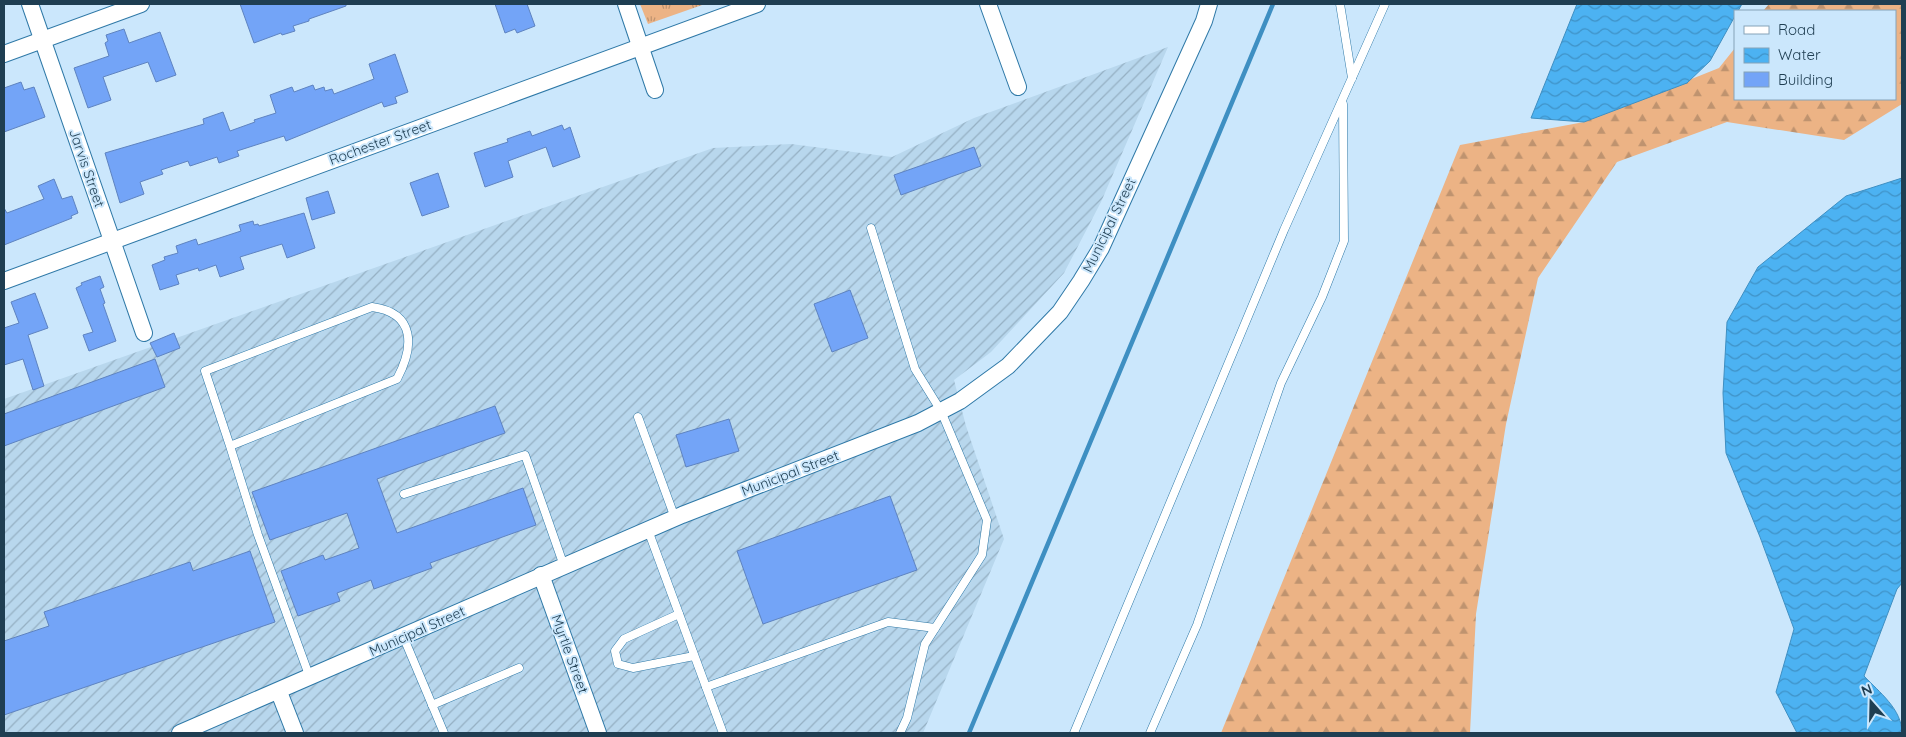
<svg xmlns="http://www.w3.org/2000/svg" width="1906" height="737" viewBox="0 0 1906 737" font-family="Quicksand,sans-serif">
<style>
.industrial{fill:url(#industrial-furrows)}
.forest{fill:url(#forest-firs)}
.park{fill:url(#park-tufts)}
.water{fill:url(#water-waves);stroke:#3e8fc2}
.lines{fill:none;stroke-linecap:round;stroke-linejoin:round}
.stream{stroke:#3e8fc2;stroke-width:4.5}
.building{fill:#73a4f7;stroke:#5e83c0}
.lane-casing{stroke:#2f79a7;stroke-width:9}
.street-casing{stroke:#2f79a7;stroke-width:18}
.lane{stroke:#fff;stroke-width:8}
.street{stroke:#fff;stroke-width:16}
.labels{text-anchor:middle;stroke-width:4;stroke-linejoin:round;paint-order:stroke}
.street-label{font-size:14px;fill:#1f3e52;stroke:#cbe7fc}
</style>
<defs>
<pattern id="industrial-furrows" width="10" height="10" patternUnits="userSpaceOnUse" patternTransform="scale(1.25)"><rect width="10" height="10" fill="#b8d7ed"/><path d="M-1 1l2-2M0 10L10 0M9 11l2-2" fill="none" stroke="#95b0c3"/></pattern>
<pattern id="forest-firs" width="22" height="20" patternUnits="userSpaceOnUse" patternTransform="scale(1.25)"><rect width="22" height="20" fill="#ecb385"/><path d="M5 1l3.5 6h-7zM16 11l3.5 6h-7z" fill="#bf936f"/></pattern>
<pattern id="park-tufts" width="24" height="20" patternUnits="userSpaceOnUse" patternTransform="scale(1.25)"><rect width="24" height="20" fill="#ecb385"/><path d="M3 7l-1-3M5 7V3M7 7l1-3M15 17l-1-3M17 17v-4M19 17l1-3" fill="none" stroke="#bf936f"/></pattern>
<pattern id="water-waves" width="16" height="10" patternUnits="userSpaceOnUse" patternTransform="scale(1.25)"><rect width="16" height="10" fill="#4cb2f2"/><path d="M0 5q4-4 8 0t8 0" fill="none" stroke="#3f92c7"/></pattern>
</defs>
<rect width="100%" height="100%" fill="#cbe7fc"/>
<path class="industrial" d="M1168,47L1101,202L1064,273L991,352L954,380L966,426L1004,539L923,733H4V399L713,148L791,144L892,157L974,118Z"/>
<path class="forest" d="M1769,4H1902V104L1844,140L1727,122L1617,162L1538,278L1506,424L1476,614L1470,733H1221L1460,145L1584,122L1719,68L1735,48V99H1895V11H1763Z"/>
<path class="park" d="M640,4H705L648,24Z"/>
<g class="water">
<path d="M1577,4H1742L1738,11H1735V16L1710,61L1687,83L1584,122L1531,118Z"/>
<path d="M1902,178V583L1897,589L1864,676C1879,692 1902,709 1902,733H1797L1776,692L1794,629L1760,537L1726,453L1723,393L1727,322L1758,267L1846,196Z"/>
</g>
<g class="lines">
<path class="stream" d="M969,733L1273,4"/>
</g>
<g class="building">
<path d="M240,4H346V6L309,19V21L293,26L295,31L282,35L281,33L254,43Z"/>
<path d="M495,4H527L535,26L517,33L515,29L505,33Z"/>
<path d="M124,29L129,43L160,32L176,75L156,82L148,62L103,77L111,100L88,108L74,68L109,56L105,43L108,41L106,35Z"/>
<path d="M395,54L408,92L395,97L397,103L384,107L382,102L286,141L284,136L237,151L239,156L219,163L217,157L190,166L188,161L161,170L163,174L140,182L144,194L120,203L105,153L204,124L203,119L223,112L230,131L255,122L254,120L276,113L270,95L292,87L294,92L313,85L315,90L324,87L325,91L332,89L334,94L374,79L369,64Z"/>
<path d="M21,82L24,90L34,87L45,117L4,132V88Z"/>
<path d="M562,125L564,130L570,127L580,157L553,167L546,147L508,161L513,177L485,187L474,153L508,142L507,139L530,131L532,136Z"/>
<path d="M974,147L981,166L901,195L894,175Z"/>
<path d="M438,173L449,207L422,216L410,183Z"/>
<path d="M54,179L62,199L72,196L78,213L71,216L72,218L4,245V208L7,213L44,199L38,186Z"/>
<path d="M328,191L335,213L312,220L306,198Z"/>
<path d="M304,213L315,248L287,258L282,244L240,257L244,269L220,277L216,265L199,271L198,268L176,275L179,284L160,290L152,265L165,260L164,257L178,253L176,246L196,239L198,245L241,231L239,225L253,221L254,225L258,224L259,226Z"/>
<path d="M100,276L104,287L100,289L105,303L103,304L116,341L89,351L83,335L93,332L76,288L82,285L81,283Z"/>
<path d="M850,290L868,338L832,352L814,304Z"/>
<path d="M35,293L48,328L28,335L44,386L33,390L23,359L4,365V328L19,323L11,302Z"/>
<path d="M174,333L180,348L157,357L150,343Z"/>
<path d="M155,359L165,387L4,446V414Z"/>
<path d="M495,406L505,433L377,479L397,533L523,488L536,525L430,563L432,568L374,589L371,580L337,593L340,601L298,616L281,571L323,555L325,560L359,548L347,513L270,540L252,492Z"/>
<path d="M729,419L739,451L686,467L676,435Z"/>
<path d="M890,496L917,570L763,624L737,551Z"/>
<path d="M250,551L275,622L4,715V641L49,626L44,612L190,562L193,571Z"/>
</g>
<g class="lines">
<defs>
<g id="lane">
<path d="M1340,4L1352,78"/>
<path d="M871,228L915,369L941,411L987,520L982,555L925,644L907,718L900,733"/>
<path d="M638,417L675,518"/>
<path d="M230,446L205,371L372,307C416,313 414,347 397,379L230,446L258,535L310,678"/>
<path d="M404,494L525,455L564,566"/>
<path d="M648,530L723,733"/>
<path d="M679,614L624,639L615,651L618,664L633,668L694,656"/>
<path d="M403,636L444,733"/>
<path d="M706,687L888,622L935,628"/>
<path d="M432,705L519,668"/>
<path d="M1074,733L1284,230L1385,4"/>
<path d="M1150,733L1197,625L1281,383L1322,297L1344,241L1343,104"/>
</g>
<g id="street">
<path d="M30,4L144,333"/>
<path d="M626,4L655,90"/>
<path d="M988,4L1018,87"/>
<path d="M4,54L141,4"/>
<path d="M4,281L757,4"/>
<path d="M541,575L598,733"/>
<path d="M279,692L295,733"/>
<path d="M180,733L682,515L918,423L960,401L1008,366L1060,312L1081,281L1101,248L1204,21L1209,4"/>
</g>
</defs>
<use href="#lane" class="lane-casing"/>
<use href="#street" class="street-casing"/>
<use href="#lane" class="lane"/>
<use href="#street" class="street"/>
</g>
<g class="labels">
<g class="street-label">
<text transform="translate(380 142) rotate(-20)" y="5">Rochester Street</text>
<text transform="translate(87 168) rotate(71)" y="5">Jarvis Street</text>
<text transform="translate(1109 225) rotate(-64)" y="5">Municipal Street</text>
<text transform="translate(790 473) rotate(-21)" y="5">Municipal Street</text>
<text transform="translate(417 631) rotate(-24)" y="5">Municipal Street</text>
<text transform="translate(570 654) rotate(70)" y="5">Myrtle Street</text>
</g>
</g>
<rect width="1906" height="737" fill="none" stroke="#1f3e52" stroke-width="10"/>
<rect x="1734" y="10" width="162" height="90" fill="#cbe7fc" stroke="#86a3b8"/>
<rect x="1744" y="26" width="25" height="8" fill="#ffffff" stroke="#86a3b8"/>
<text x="1778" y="35" font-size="15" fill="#1f3e52">Road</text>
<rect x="1744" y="48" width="25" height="15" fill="url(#water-waves)" stroke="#86a3b8"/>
<text x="1778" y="60" font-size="15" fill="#1f3e52">Water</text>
<rect x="1744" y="72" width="25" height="15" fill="#73a4f7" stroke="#86a3b8"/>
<text x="1778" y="85" font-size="15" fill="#1f3e52">Building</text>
<g transform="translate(1871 702) rotate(340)" stroke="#cbe7fc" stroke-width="4" paint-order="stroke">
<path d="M0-4L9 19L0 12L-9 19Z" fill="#1f3e52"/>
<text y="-8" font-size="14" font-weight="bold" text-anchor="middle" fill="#1f3e52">N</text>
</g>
</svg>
